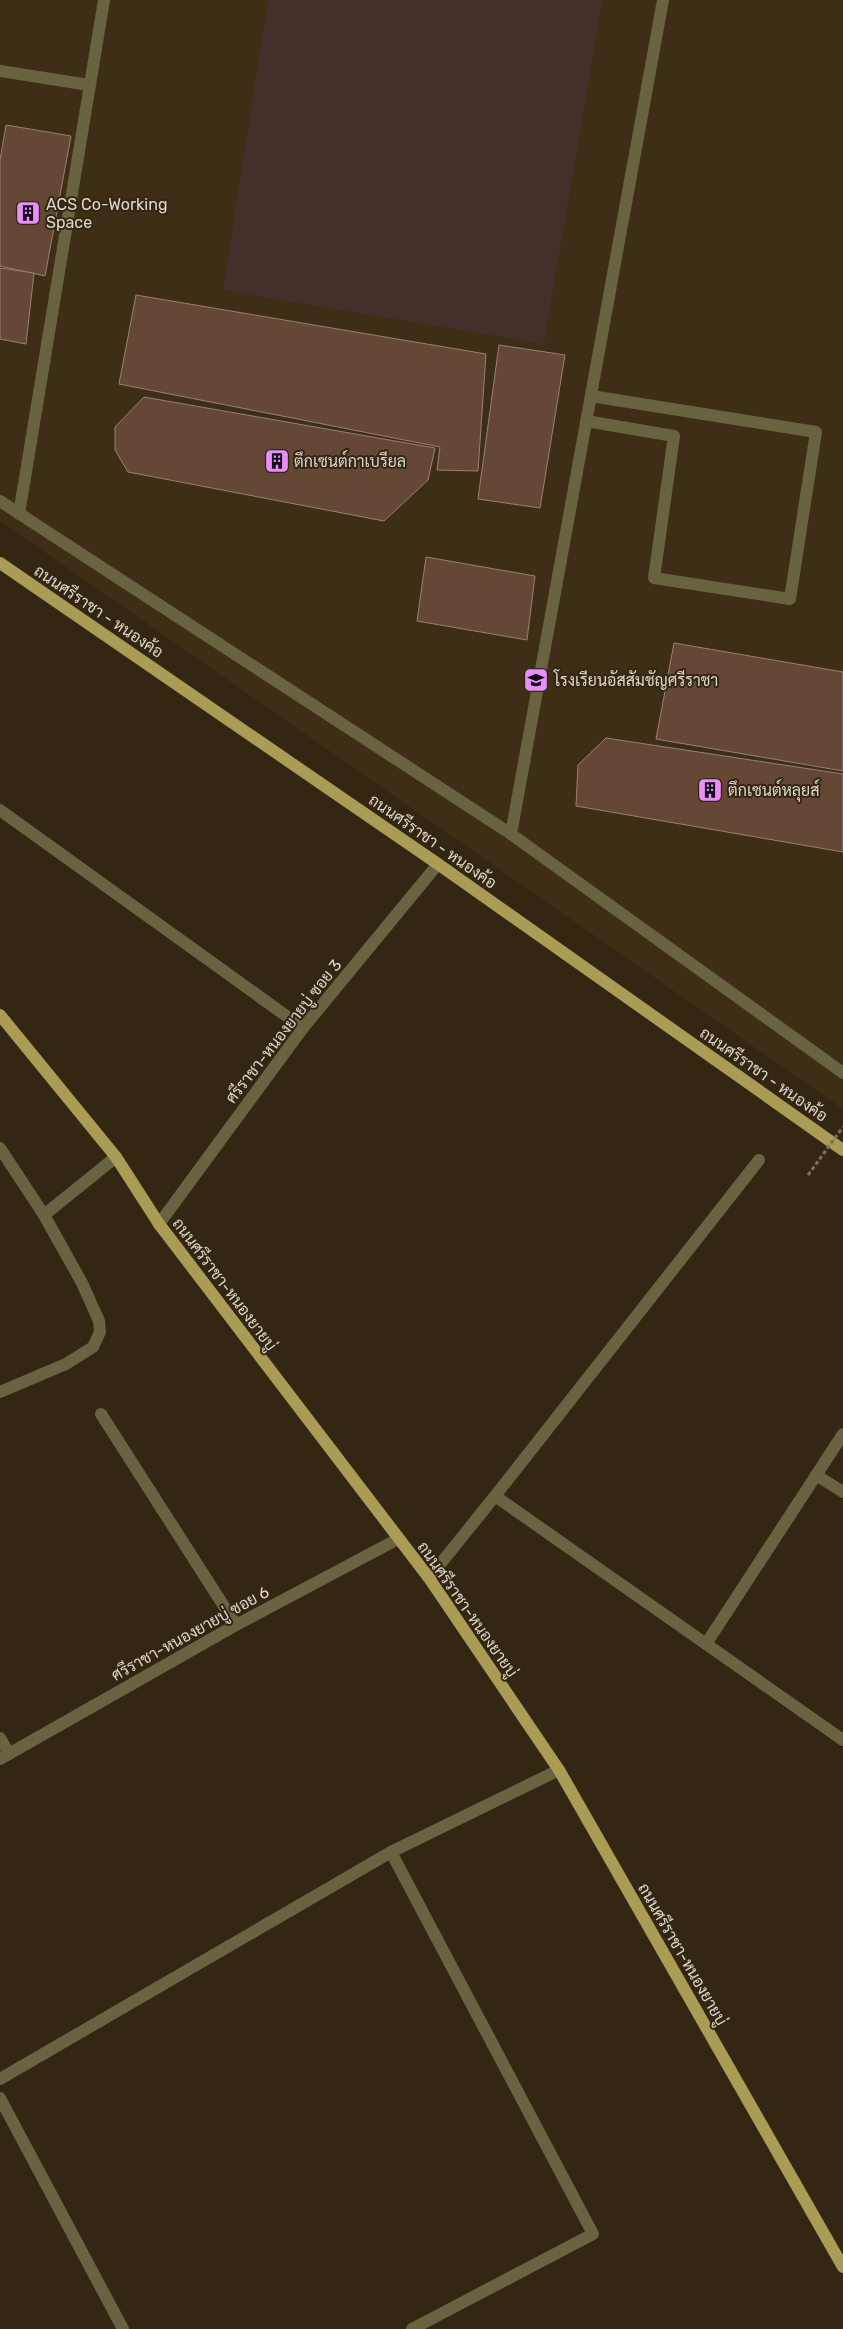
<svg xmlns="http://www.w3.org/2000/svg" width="843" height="2329" viewBox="0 0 843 2329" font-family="Rubik,Sarabun,sans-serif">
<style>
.built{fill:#3e2e15}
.green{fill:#452f2b}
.building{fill:#654735;stroke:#998173}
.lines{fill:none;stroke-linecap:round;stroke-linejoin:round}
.minor{stroke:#696342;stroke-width:12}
.major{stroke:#aa9c55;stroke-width:12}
.path-bridge{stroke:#7b7060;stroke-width:3;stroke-dasharray:4 2.5;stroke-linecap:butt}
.labels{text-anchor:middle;stroke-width:4;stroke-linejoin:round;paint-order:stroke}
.poi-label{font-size:16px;fill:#ded6ca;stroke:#332714;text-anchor:start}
.street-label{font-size:16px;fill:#ded6ca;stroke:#332714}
</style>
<rect width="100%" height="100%" fill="#332714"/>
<path class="built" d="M0,0H843V1109L0,521Z"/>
<path class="green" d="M268,0H602L544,344L223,290Z"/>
<g class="building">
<path d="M6,125L71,136L45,276L0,266V160Z"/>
<path d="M0,268L34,273L26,344L0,339Z"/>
<path d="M136,295L486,354L478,471L437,470L440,447L119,384Z"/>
<path d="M499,345L565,355L540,508L478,499Z"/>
<path d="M144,397L435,448L428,480L384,521L128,472L115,450V427Z"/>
<path d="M426,557L535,576L527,640L417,621Z"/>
<path d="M674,643L843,672V771L656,739Z"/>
<path d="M606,738L843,774V852L576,806L578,765Z"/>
</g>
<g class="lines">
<g class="minor">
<path d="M0,71L89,85"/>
<path d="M586,421L674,436L654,578L790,599L816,432L591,396"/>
<path d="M0,501L511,834L843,1073"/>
<path d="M19,514L104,0"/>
<path d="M0,810L303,1028"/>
<path d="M511,834L663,0"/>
<path d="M0,1148L44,1215L82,1283L99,1321L100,1332L93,1347L66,1364L0,1392"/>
<path d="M44,1215L116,1157"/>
<path d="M159,1224L303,1028L438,864"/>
<path d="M101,1414L236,1625"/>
<path d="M816,1475L843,1492"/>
<path d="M495,1496L843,1740"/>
<path d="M429,1578L495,1496L759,1160"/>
<path d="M706,1644L843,1434"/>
<path d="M0,1738L9,1754"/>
<path d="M0,1759L236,1625L398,1539"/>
<path d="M391,1852L593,2234L412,2329"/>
<path d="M0,2079L391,1852L559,1770"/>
<path d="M0,2098L123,2329"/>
</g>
<g class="major">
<path d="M0,563L438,864L843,1150"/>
<path d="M0,1015L116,1157L159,1224L429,1578L559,1770L843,2267"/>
</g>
<path class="path-bridge" d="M808,1175L843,1127"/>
</g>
<defs>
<symbol id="building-square" viewBox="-11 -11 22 22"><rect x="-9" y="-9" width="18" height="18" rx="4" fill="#ea8dfd" stroke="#332714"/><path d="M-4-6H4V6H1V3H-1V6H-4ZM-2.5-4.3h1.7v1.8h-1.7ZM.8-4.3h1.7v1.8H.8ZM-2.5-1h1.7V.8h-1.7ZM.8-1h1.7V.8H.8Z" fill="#111"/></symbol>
<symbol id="school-square" viewBox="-11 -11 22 22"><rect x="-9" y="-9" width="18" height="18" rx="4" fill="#ea8dfd" stroke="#332714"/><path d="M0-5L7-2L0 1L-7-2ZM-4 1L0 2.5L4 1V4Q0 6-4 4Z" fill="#111"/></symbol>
</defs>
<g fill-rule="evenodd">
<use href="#building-square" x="14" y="199" width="28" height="28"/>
<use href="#building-square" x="263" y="447" width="28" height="28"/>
<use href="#school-square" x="522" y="666" width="28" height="28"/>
<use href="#building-square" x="696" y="776" width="28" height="28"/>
</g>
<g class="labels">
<g class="poi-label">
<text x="46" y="210">ACS Co-Working<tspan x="46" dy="18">Space</tspan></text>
<text x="294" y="467">ตึกเซนต์กาเบรียล</text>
<text x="554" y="686">โรงเรียนอัสสัมชัญศรีราชา</text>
<text x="728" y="796">ตึกเซนต์หลุยส์</text>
</g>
<g class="street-label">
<text transform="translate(99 611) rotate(34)" y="6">ถนนศรีราชา - หนองค้อ</text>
<text transform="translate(433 841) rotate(35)" y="6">ถนนศรีราชา - หนองค้อ</text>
<text transform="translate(283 1031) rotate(-52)" y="6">ศรีราชา-หนองยายบู่ ซอย 3</text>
<text transform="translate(764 1074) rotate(35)" y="6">ถนนศรีราชา - หนองค้อ</text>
<text transform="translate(225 1284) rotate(53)" y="6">ถนนศรีราชา-หนองยายบู่</text>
<text transform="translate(468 1609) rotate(55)" y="6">ถนนศรีราชา-หนองยายบู่</text>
<text transform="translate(190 1633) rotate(-29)" y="6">ศรีราชา-หนองยายบู่ ซอย 6</text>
<text transform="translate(683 1954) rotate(60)" y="6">ถนนศรีราชา-หนองยายบู่</text>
</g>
</g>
</svg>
